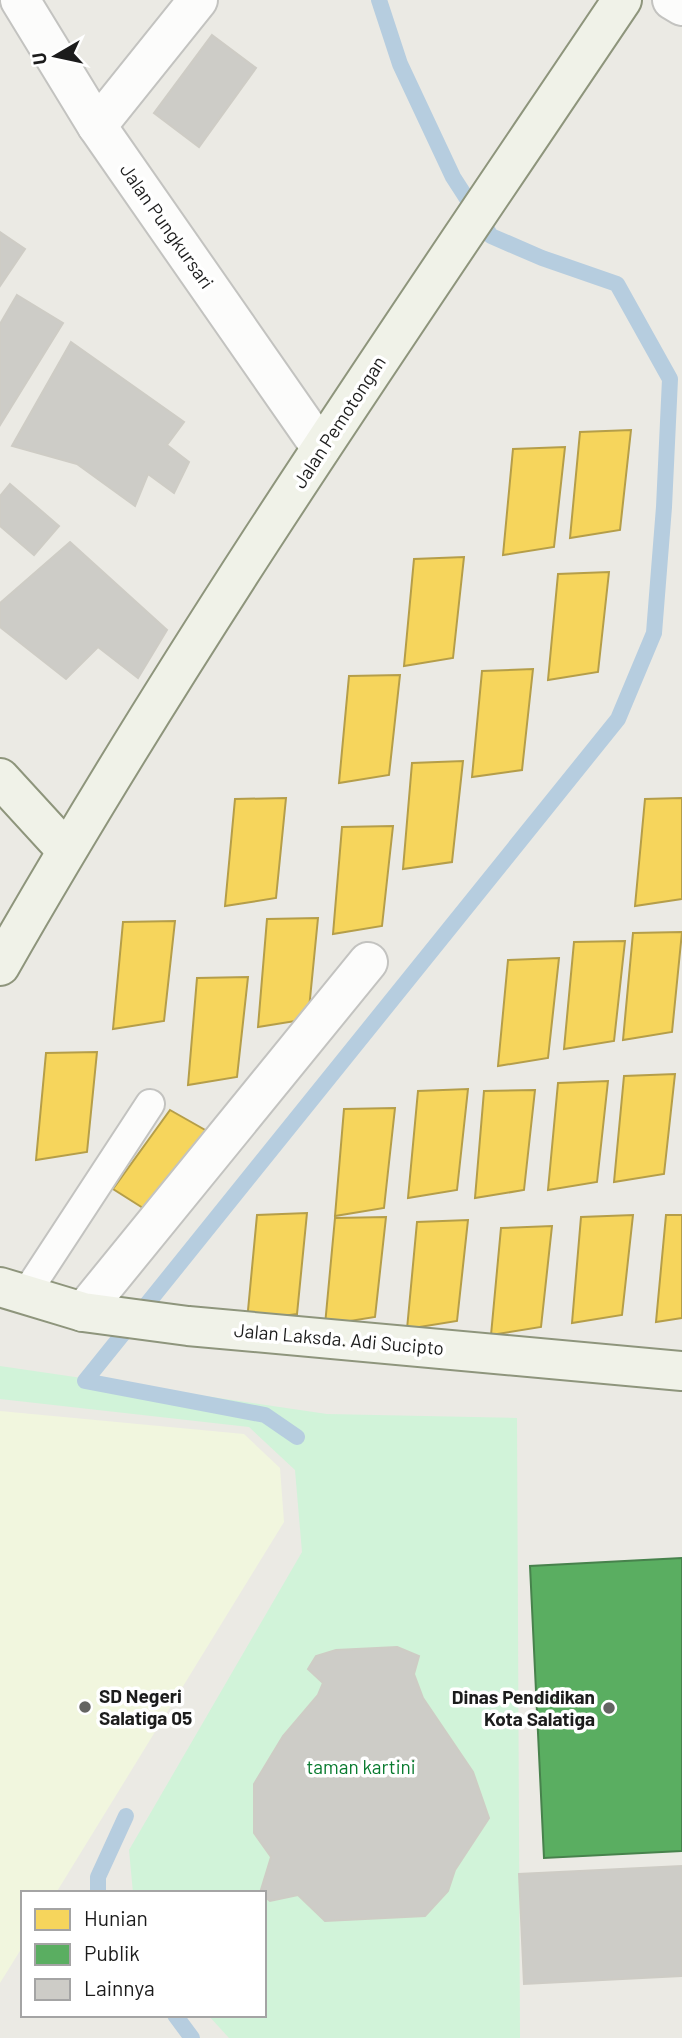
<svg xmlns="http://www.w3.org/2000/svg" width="682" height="2038" viewBox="0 0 682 2038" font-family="Barlow,sans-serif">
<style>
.education{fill:#f1f6de}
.park{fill:#d1f3d9}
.homes{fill:#f6d55c;stroke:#b59e49;stroke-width:2}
.public{fill:#5aae61;stroke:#47824c;stroke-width:2}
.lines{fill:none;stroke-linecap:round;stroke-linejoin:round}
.stream{stroke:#b6cddf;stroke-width:16}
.building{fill:#cdccc7;stroke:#ceccc5;stroke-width:2}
.lane-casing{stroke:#c3c3c0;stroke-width:32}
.street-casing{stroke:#c3c3c0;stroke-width:42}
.secondary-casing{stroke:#8e957c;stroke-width:42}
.lane{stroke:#fcfcfb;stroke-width:28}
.street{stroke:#fcfcfb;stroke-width:38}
.secondary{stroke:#f0f2e8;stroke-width:38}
.poi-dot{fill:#646462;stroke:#fff;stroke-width:2.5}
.labels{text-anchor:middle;stroke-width:7;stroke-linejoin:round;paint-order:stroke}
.street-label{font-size:19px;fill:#1c1c1c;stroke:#fff}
.poi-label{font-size:19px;font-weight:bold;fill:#1c1c1c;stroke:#fff;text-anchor:start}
.park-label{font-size:19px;fill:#097b2f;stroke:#fff}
</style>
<rect width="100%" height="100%" fill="#ebeae4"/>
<path class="education" d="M0,1411L244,1434L280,1468L284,1522L56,1893H23V1946L0,1983Z"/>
<path class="park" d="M0,1366L327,1414L517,1418L520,2038H229L208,2015H264V1893H133L129,1850L302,1552L295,1470L249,1427L0,1399Z"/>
<g class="homes">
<path d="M631,430L620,530L570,538L580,432Z"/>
<path d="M565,447L554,547L503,555L513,449Z"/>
<path d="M464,557L453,658L404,666L414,559Z"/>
<path d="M609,572L598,672L548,680L558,574Z"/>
<path d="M533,669L522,770L472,777L482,671Z"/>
<path d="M400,675L389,775L339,783L349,676Z"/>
<path d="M463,761L452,862L403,869L412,763Z"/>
<path d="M286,798L276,898L225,906L235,799Z"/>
<path d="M682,798V899L635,906L645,799Z"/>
<path d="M393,826L382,926L333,934L342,827Z"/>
<path d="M318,918L308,1019L258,1027L267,919Z"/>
<path d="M175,921L164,1021L113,1029L123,922Z"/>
<path d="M682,932L672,1032L623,1040L633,933Z"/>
<path d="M625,941L614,1041L564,1049L574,942Z"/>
<path d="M559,958L548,1058L498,1066L508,960Z"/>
<path d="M248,977L237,1077L188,1085L197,978Z"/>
<path d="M97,1052L87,1152L36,1160L46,1053Z"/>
<path d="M675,1074L664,1174L614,1182L624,1076Z"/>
<path d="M608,1081L597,1182L548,1190L558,1083Z"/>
<path d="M468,1089L457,1190L408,1198L418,1091Z"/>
<path d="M535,1090L524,1190L475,1198L484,1091Z"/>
<path d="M395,1108L384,1208L335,1216L344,1109Z"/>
<path d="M170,1110L214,1135L154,1215L113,1189Z"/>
<path d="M307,1213L297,1314L247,1321L257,1215Z"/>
<path d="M633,1215L622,1315L572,1323L581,1217Z"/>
<path d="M666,1215H682V1318L656,1322Z"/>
<path d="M386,1217L375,1317L325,1325L335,1218Z"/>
<path d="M468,1220L457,1321L407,1329L417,1222Z"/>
<path d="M552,1226L541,1327L491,1335L501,1228Z"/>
</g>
<path class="public" d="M682,1558V1851L544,1858L530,1566Z"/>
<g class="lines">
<g class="stream">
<path d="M297,1437L265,1415L85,1381L618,719L654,633L664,507L670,379L617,284L542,258L491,236L453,177L400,64L379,0"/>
<path d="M98,1893V1877L126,1816"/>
<path d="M175,2015L192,2038"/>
</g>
</g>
<g class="building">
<path d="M212,35L256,68L199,147L154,113Z"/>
<path d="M0,232L25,249L0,286Z"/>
<path d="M17,295L63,323L0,425V324Z"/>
<path d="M71,342L184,422L167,445L189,462L174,493L148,474L135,506L77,464L12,446Z"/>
<path d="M10,484L59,526L34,555L0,526V496Z"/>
<path d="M70,542L167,630L138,678L98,647L66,679L0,627V603Z"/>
<path d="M397,1647L419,1656L414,1674L423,1698L473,1772L489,1818L455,1870L448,1891L425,1916L325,1921L298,1895L270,1901L264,1896V1893H260L271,1857L254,1833V1784L283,1736L318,1695L323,1683L308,1669L316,1656L336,1650Z"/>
<path d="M682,1866V1976L524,1984L519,1874Z"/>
</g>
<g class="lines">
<defs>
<path id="lane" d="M25,1295L150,1104"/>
<g id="street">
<path d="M20,0L97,126L321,448"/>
<path d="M672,0L682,6"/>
<path d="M97,126L198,0"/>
<path d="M83,1312L368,962"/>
</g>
<g id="secondary">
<path d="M0,778L66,850"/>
<path d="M0,966C190,633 408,318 622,0"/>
<path d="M0,1287L83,1312L188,1326L682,1371"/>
</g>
</defs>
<use href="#lane" class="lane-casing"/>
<use href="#street" class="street-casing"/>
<use href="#secondary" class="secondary-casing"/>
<use href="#lane" class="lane"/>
<use href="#street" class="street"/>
<use href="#secondary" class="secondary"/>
</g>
<g class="poi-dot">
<circle cx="85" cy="1707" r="7"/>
<circle cx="609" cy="1708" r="7"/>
</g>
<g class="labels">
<g class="street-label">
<text transform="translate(167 226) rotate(55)" y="7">Jalan Pungkursari</text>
<text transform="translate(339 422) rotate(-57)" y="7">Jalan Pemotongan</text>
<text transform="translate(339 1339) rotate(5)" y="7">Jalan Laksda. Adi Sucipto</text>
</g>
<g class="poi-label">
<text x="99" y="1703">SD Negeri<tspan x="99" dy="22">Salatiga 05</tspan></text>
<text x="595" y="1704" text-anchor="end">Dinas Pendidikan<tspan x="595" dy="22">Kota Salatiga</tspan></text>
</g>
<g class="park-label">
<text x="361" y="1774">taman kartini</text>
</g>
</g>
<rect x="21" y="1891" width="245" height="126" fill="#ffffff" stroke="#a4a4a4" stroke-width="2"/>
<rect x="35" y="1909" width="35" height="21" fill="#f6d55c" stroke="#a4a4a4" stroke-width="2"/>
<text x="84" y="1926" font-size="21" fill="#1c1c1c">Hunian</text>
<rect x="35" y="1944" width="35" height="21" fill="#5aae61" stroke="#a4a4a4" stroke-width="2"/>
<text x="84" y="1961" font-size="21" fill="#1c1c1c">Publik</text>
<rect x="35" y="1979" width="35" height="21" fill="#cdccc7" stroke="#a4a4a4" stroke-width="2"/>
<text x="84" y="1996" font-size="21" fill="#1c1c1c">Lainnya</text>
<g transform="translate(56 56) rotate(261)" stroke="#ffffff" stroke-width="5" paint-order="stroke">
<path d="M0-5L12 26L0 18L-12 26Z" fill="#1c1c1c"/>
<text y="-10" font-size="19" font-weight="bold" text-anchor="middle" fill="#1c1c1c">U</text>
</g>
</svg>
